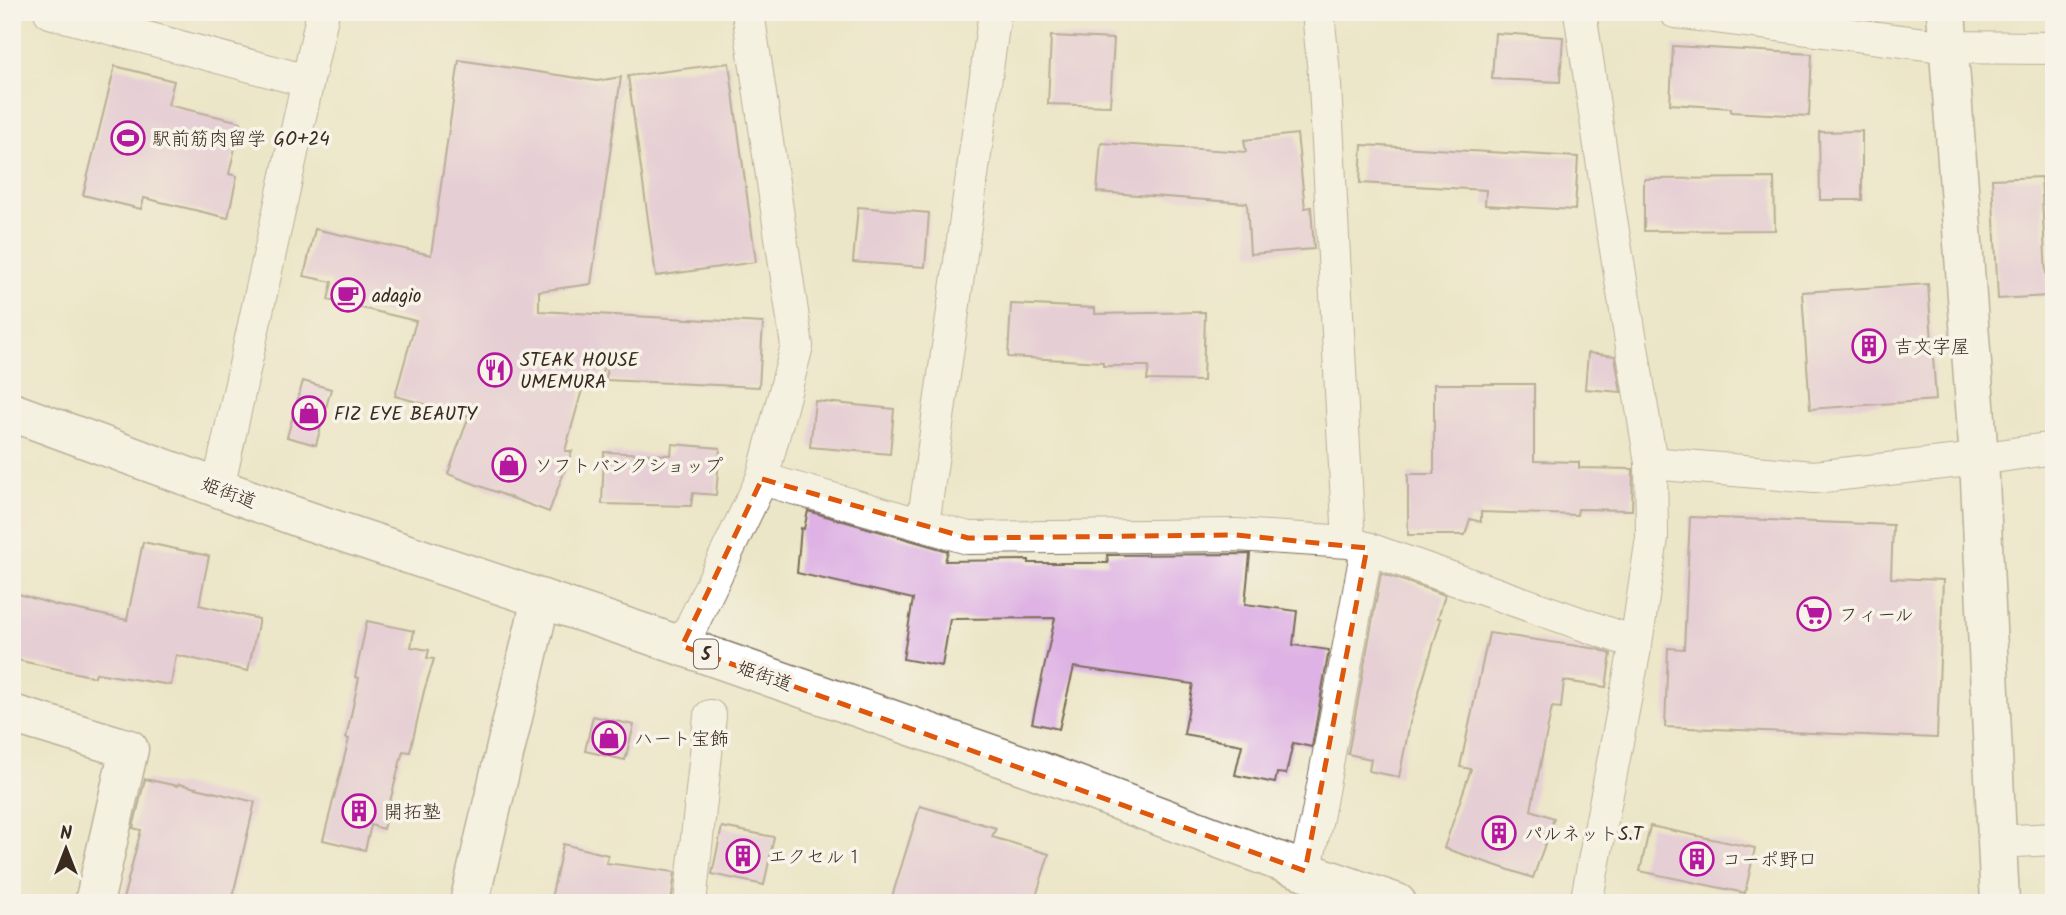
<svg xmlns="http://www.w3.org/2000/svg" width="2066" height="915" viewBox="0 0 2066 915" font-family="Kalam,'Klee One',sans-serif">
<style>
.building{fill:#deb2e4}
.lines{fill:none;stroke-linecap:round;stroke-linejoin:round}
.minor-casing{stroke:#796c5a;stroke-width:34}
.tertiary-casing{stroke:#796c5a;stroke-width:41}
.primary-casing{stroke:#796c5a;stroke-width:41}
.minor{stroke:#fff;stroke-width:32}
.tertiary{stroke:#fff;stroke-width:38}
.primary{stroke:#fff;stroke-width:38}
.marked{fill:none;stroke:#df570d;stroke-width:5;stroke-dasharray:14 9;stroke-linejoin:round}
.labels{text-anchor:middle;stroke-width:7;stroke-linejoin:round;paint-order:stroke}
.shield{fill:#f7f3e8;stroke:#73665b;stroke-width:2}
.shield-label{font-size:18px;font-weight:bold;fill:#3b2a1e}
.poi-label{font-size:19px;fill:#3b2a1e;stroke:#f7f3e8;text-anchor:start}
.street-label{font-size:19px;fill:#3b2a1e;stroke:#f7f3e8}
</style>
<rect width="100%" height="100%" fill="#f7f3e8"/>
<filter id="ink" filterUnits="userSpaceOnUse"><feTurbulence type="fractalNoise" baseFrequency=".0143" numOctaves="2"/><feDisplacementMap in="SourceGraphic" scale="14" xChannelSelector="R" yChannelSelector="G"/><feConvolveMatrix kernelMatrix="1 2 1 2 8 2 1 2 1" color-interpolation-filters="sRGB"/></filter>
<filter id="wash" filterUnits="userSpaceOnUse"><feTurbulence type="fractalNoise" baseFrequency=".00686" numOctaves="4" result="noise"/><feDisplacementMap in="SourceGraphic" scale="28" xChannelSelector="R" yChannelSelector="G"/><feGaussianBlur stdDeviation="1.57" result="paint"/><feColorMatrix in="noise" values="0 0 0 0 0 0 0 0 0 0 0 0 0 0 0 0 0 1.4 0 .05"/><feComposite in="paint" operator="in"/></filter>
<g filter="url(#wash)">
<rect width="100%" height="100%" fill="#ece6c8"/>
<g id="blocks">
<g class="building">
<path d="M1495,33L1563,37L1560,82L1492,79Z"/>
<path d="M1051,36L1114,39L1110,106L1048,104Z"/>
<path d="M1673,46L1812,54L1809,116L1731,112V108L1670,104Z"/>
<path d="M459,60L597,81L621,77L591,284L539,291V311L763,323L759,387L606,380L607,359L599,379H585L565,451H572L549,512L448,474L469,416L395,396L416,321L328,300L332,282L304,276L315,229L431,255Z"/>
<path d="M729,63L756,262L656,276L628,76Z"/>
<path d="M115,66L174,81L168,105L241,122L229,174L237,176L228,218L144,198L141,209L83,195Z"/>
<path d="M1862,131V200H1820L1819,132Z"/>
<path d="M1297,134L1305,208L1311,207L1314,249L1250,254L1247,203L1097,192L1101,143L1246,152L1244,140Z"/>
<path d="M1362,145L1578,157L1575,210L1485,205L1486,190L1360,183Z"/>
<path d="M2041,177L2047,296L1998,299L1992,179Z"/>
<path d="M1774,178L1775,230L1644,231V179Z"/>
<path d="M858,207L929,213L925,267L853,262Z"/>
<path d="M1928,284L1936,400L1810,409L1802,292Z"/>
<path d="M1011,304L1095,308V314L1205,312L1203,381L1147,380L1149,366H1103V362L1008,357Z"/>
<path d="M1588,353L1615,356L1621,392L1585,389Z"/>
<path d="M303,381L331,389L316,445L287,437Z"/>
<path d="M1434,384H1534V461L1579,462V468L1633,469L1632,510L1578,509L1577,515L1481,512V522L1470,519L1465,535H1408V474H1434Z"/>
<path d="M815,401L894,409L890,454L810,447Z"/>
<path d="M672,444L720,448L716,495L693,493L691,506L602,504L604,452L671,455Z"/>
<path d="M808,511L948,551L945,561L1029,560V563H1108L1107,555L1250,554L1245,604L1297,611L1293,645L1329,650L1312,747L1293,743L1286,774L1277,773L1275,783L1235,775L1242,745L1184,734L1193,684L1074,667L1059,729L1032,723L1055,618L950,619L942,666L903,659L913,599L797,573L801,528L804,529Z"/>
<path d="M1690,517L1893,525L1891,578L1943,580L1937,738L1665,727L1668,648L1684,649Z"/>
<path d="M143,542L209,556L199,605L259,619L248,671L176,655L171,685L96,673L95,677L12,659V592L55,605L127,620Z"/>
<path d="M1381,573L1445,595L1438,618L1441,619L1410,723L1399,777L1369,771L1371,759L1348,754Z"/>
<path d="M367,621L414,631L411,647L429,650L427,658L434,659L424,691L410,752L403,751L383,829L371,825L365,850L323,840L349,739L346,738L359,678L355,677Z"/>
<path d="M1489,633L1598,649L1611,654L1606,687L1564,681L1561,708L1552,707L1531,810L1554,818L1533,878L1444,848L1471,769L1460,767Z"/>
<path d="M593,716L634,725L625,760L585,751Z"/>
<path d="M145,779L178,786L179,784L255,802L231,903H122L141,830L133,828Z"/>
<path d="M920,806L996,828L992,837L1049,854L1034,903H890Z"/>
<path d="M1650,826L1755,848L1745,893L1640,871Z"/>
<path d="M722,827L774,837L764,885L712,874Z"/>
<path d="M563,844L608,855L606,863L675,872L671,903H550Z"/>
</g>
</g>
</g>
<g filter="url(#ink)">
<use href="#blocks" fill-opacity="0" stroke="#796c5a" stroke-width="2"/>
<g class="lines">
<defs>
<g id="minor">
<path d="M50,12L307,81"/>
<path d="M1318,12L1325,85L1349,542"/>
<path d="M1580,12L1610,213L1651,463L1652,538L1636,643L1586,903"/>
<path d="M1675,12L1949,47L2054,48"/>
<path d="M1651,463L1814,477L1979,459L2054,448"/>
<path d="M762,479L968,538L1236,535L1349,542L1636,643"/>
<path d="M218,488L323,12"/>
<path d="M923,525L995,12"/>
<path d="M682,646L762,479L797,346L748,12"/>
<path d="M1996,842L2054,839"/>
<path d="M1305,871L1317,818L1367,548"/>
<path d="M690,903L710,716"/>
</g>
<g id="tertiary">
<path d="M1946,12L1979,459L2000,903"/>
<path d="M12,714L129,749L94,903"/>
<path d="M469,903L541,599"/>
</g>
<path id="primary" d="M12,412L297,517L644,633L1034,769L1305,871L1397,903"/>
</defs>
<use href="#minor" class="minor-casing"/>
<use href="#tertiary" class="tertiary-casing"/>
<use href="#primary" class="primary-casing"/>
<use href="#minor" class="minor"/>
<use href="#tertiary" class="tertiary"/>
<use href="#primary" class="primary"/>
</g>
</g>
<path d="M0 0H2066V915H0ZM762,479L968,538L1236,535L1367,548L1305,871L682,646Z" fill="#ece6c8" fill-opacity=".55" fill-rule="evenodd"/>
<path class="marked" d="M762,479L968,538L1236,535L1367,548L1305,871L682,646Z"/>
<defs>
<symbol id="stadium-ring" viewBox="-11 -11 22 22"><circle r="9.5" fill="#f7f3e8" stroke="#b5179e" stroke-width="1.5"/><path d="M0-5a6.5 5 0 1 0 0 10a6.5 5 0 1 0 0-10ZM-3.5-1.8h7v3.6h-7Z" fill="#b5179e"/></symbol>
<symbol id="cafe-ring" viewBox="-11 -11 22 22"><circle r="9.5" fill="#f7f3e8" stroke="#b5179e" stroke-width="1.5"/><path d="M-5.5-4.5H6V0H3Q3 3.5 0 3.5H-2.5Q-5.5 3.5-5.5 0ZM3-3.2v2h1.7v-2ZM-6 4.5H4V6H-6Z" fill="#b5179e"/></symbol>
<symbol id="building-ring" viewBox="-11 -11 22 22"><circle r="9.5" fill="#f7f3e8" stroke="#b5179e" stroke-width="1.5"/><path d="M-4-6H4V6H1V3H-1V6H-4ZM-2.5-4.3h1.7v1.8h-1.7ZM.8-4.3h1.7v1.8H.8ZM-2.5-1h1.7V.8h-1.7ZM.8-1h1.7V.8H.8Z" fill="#b5179e"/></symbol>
<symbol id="restaurant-ring" viewBox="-11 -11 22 22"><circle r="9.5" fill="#f7f3e8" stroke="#b5179e" stroke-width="1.5"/><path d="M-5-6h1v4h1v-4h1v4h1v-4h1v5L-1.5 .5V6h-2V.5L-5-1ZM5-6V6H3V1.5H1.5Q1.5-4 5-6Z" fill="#b5179e"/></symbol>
<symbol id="shop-ring" viewBox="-11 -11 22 22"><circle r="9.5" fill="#f7f3e8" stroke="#b5179e" stroke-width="1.5"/><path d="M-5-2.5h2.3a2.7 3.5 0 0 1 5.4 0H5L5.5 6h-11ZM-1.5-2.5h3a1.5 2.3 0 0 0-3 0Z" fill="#b5179e"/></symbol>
<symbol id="supermarket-ring" viewBox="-11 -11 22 22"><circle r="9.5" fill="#f7f3e8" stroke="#b5179e" stroke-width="1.5"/><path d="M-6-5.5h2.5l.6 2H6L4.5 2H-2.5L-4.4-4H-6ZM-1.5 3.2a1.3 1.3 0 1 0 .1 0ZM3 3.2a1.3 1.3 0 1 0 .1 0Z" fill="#b5179e"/></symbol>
</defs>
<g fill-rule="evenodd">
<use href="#stadium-ring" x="109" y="119" width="38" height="38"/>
<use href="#cafe-ring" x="329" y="276" width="38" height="38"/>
<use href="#building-ring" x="1850" y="327" width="38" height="38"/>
<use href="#restaurant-ring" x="476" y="351" width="38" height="38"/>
<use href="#shop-ring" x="290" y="394" width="38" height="38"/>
<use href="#shop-ring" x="490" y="446" width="38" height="38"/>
<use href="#supermarket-ring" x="1795" y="595" width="38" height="38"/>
<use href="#shop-ring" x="590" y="719" width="38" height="38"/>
<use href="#building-ring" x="340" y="792" width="38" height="38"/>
<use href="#building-ring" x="1480" y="814" width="38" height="38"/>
<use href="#building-ring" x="724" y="837" width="38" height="38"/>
<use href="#building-ring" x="1678" y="840" width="38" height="38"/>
</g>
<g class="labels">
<rect class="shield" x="694" y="639.5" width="24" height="29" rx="5"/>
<g class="shield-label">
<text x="706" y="660">5</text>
</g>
<g class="poi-label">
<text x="152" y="145">駅前筋肉留学 GO+24</text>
<text x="372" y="302">adagio</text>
<text x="1894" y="353">吉文字屋</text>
<text x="520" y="366">STEAK HOUSE<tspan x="520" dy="22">UMEMURA</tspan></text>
<text x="334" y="420">FIZ EYE BEAUTY</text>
<text x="534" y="472">ソフトバンクショップ</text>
<text x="1839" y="621">フィール</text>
<text x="634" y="745">ハート宝飾</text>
<text x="384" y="818">開拓塾</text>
<text x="1524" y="840">パルネットS.T</text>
<text x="768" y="863">エクセル１</text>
<text x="1722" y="866">コーポ野口</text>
</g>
<g class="street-label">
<text transform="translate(229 492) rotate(20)" y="7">姫街道</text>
<text transform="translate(765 675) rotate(19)" y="7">姫街道</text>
</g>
</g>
<rect width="2066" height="915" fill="none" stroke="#f7f3e8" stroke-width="42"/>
<g transform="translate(66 849)" stroke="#f7f3e8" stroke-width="5" paint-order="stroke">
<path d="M0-5L12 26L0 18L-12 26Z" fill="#3b2a1e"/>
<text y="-10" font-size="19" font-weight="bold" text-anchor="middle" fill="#3b2a1e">N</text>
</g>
</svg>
